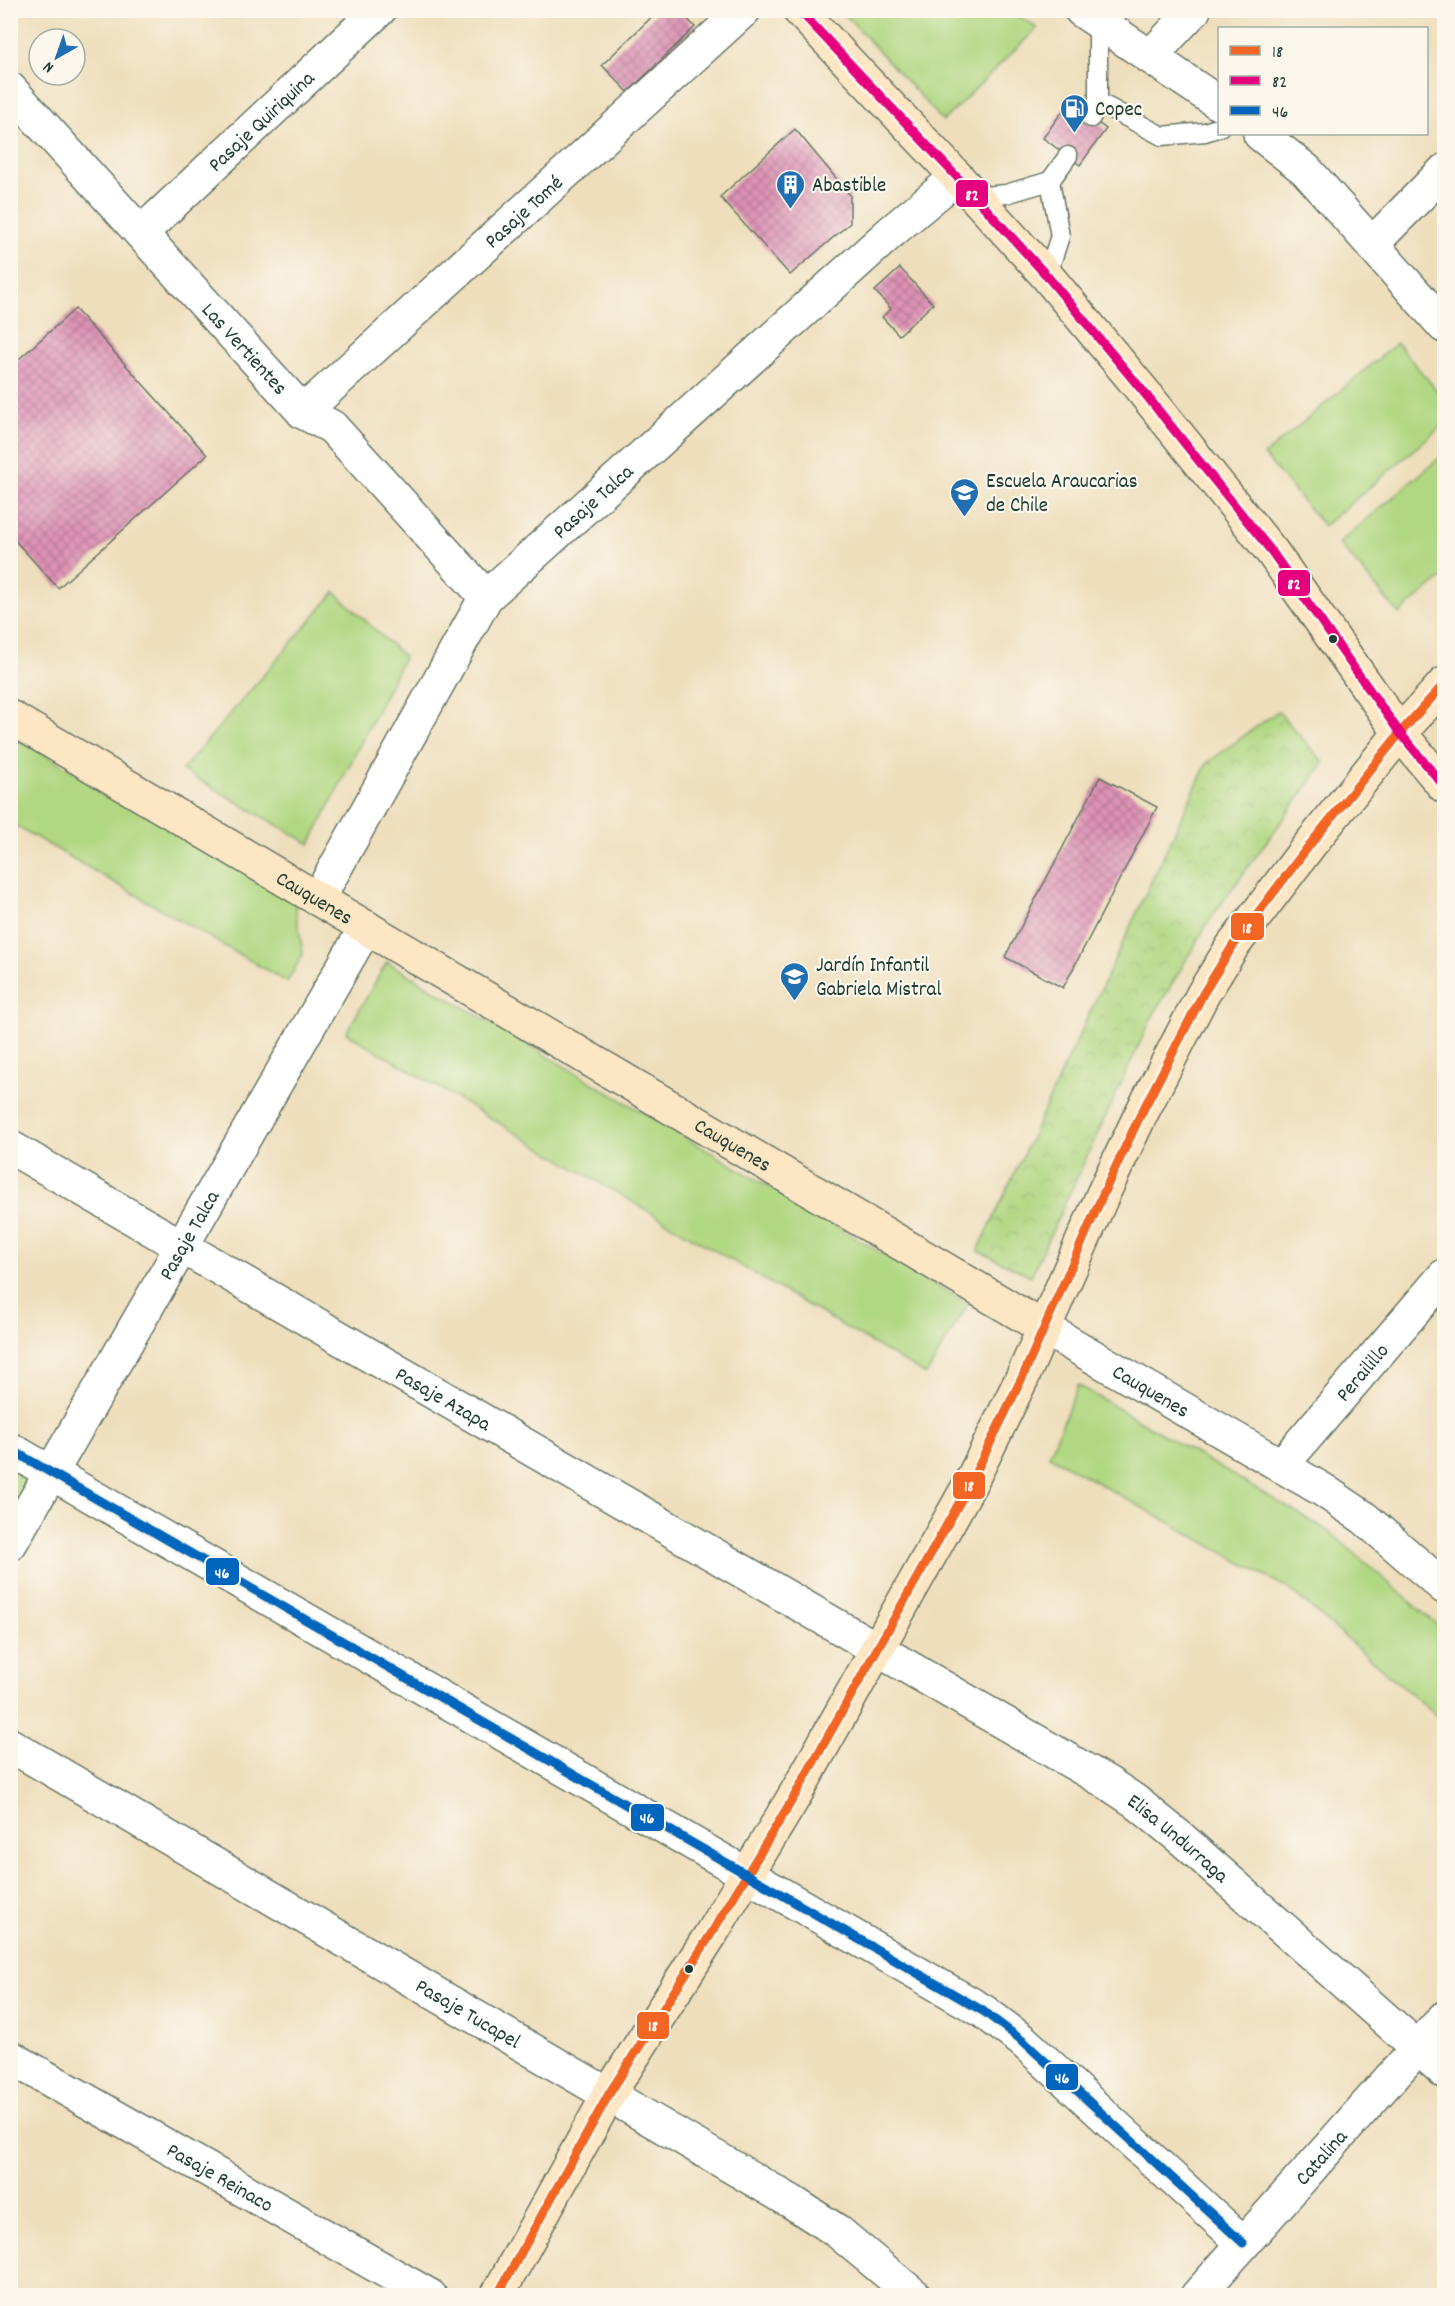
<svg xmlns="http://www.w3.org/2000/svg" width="1455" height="2306" viewBox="0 0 1455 2306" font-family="Dekko,sans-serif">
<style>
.green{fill:#b0d781;stroke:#688a5a;stroke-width:1.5}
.park{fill:url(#park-crowns);stroke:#688a5a;stroke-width:1.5}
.building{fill:url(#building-cross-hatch)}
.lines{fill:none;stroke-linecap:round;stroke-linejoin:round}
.lane-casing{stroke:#677564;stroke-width:21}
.street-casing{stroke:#677564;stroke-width:36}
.secondary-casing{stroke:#677564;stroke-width:36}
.lane{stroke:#fff;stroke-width:18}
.street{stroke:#fff;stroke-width:33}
.secondary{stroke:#fce6c4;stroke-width:33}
.bus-1-casing{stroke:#fbf7ec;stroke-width:14}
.bus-2-casing{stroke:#fbf7ec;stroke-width:14}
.bus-3-casing{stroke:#fbf7ec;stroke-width:14}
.bus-1{stroke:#f26522;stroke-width:9}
.bus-2{stroke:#e5007d;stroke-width:9}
.bus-3{stroke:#0065bd;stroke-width:9}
.bus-dot{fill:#1f3d34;stroke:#fbf7ec;stroke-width:2}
.labels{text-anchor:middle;stroke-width:4.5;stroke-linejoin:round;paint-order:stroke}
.poi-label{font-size:21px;fill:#1f3d34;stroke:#fbf7ec;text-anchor:start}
.street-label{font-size:21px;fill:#1f3d34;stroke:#fbf7ec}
.line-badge{stroke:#fbf7ec;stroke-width:2}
.badge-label{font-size:16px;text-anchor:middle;font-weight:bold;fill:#fff}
</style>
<defs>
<pattern id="park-crowns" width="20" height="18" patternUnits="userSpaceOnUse" patternTransform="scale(1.5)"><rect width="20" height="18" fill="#b0d781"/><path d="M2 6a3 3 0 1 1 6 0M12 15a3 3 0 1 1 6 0" fill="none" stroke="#97b970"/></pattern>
<pattern id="building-cross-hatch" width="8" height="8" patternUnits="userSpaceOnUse" patternTransform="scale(1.5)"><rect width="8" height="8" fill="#de92b5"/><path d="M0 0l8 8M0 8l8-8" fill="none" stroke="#b37894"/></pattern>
</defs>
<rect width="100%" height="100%" fill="#fbf7ec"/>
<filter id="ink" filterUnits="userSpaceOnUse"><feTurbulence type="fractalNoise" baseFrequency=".0167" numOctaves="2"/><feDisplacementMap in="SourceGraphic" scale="12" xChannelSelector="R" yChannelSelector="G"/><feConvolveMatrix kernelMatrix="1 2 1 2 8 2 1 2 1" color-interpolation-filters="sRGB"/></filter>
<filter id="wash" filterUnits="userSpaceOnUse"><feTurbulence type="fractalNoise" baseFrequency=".008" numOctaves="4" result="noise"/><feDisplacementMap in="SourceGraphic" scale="24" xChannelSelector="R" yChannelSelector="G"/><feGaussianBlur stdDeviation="1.35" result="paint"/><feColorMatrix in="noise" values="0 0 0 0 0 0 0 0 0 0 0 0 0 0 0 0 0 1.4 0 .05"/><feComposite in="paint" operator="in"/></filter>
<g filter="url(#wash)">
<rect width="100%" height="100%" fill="#eedebc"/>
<g class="green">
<path d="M842,11H1011L1037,28L943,121Z"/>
<path d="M1397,343L1444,399V424L1324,526L1264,455Z"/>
<path d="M1444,454V576L1399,614L1339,543Z"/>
<path d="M335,592L404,657L310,844L182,770Z"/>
<path d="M11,735L294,899L303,954L287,982L11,823Z"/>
<path d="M387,962L968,1304L926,1375L346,1033Z"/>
<path d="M1078,1385L1330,1532L1444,1631V1722L1289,1589L1049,1456Z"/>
</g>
<g class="park">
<path d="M1278,711L1324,763L1211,918L1151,1019L1031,1276L978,1251L1207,763Z"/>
<path d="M11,1471L31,1481L11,1518Z"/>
</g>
<g id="blocks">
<g class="building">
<path d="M659,10H679L695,27L628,92L602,65Z"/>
<path d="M1069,102L1106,129L1080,165L1043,138Z"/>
<path d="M795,129L850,195V223L790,275L720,197Z"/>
<path d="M900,268L933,304L899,335L882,317L891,309L875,291Z"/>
<path d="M75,309L207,455L58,588L10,535V367Z"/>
<path d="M1100,777L1157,807L1063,988L1005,957Z"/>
</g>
</g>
</g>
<g filter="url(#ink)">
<use href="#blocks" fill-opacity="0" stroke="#677564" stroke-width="1.5"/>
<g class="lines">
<defs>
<g id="lane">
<path d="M1098,102L1162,136L1205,132L1220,127"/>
<path d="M1091,118L1098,102V22"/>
<path d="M975,197L1006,194L1050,181"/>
<path d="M1047,276L1060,236L1050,181L1068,156"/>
</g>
<g id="street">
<path d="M1081,10L1220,104"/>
<path d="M1150,57L1194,10"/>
<path id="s1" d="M10,89L303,412L332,427L486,597"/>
<path d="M1260,134L1306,170L1444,326"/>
<path id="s2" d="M141,233L379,10"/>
<path d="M1373,243L1444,171"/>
<path id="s3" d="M303,412L744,10"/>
<path id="s4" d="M318,899L486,597L891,232L957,177"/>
<path id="s5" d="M10,1147L1108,1783L1135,1801L1183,1840L1444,2071"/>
<path id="s6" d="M1044,1328L1323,1490L1363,1517L1444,1587"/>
<path d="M10,1449L983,2011L1023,2041L1243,2243"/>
<path id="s7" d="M1281,1466L1444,1276"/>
<path id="s8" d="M10,1544L366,927"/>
<path id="s9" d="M10,1745L792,2202L837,2231L915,2296"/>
<path id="s10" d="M10,2057L430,2296"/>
<path id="s11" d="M1197,2296L1444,2018"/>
</g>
<g id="secondary">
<path d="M799,10L957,177L1047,276L1142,390L1272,552L1400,733L1444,786"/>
<path id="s12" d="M10,717L1044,1328"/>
<path d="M497,2296L609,2094L711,1934L795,1795L971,1482L1023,1376L1104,1192L1139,1118L1203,994L1232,947L1308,847L1400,733L1444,684"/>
</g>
</defs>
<use href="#lane" class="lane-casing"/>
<use href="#street" class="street-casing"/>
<use href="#secondary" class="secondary-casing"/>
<use href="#lane" class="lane"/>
<use href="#street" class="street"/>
<use href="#secondary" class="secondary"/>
<defs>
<path id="bus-1" d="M497,2296L609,2094L711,1934L795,1795L971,1482L1023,1376L1104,1192L1139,1118L1203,994L1232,947L1308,847L1400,733L1444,684"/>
<path id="bus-2" d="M799,10L957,177L1047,276L1142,390L1272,552L1400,733L1444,786"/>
<path id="bus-3" d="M10,1449L983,2011L1023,2041L1243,2243"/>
</defs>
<use href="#bus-1" class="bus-1-casing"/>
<use href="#bus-2" class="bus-2-casing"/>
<use href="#bus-3" class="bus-3-casing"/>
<use href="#bus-1" class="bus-1"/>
<use href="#bus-2" class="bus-2"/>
<use href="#bus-3" class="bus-3"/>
</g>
</g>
<defs>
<symbol id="fuel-pin" viewBox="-11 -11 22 30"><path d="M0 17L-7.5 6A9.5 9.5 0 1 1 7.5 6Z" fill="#1f6fb2" stroke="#fbf7ec"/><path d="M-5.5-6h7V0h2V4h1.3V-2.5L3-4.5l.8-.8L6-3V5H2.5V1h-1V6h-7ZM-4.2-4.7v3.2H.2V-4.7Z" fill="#fff"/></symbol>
<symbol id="building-pin" viewBox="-11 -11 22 30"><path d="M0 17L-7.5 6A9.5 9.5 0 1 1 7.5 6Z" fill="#1f6fb2" stroke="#fbf7ec"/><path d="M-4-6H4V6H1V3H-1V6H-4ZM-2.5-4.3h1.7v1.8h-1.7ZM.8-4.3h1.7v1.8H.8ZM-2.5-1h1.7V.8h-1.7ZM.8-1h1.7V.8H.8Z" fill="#fff"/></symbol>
<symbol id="school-pin" viewBox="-11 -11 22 30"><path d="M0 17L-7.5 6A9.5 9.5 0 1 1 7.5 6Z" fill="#1f6fb2" stroke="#fbf7ec"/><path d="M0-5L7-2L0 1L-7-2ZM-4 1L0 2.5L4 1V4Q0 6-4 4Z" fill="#fff"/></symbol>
</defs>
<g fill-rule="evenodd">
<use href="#fuel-pin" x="1058" y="92" width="33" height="45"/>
<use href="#building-pin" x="774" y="168" width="33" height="45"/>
<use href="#school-pin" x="948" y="476" width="33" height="45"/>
<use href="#school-pin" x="778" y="960" width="33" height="45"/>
</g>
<g class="bus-dot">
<circle cx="1333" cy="639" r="5"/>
<circle cx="689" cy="1969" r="5"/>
</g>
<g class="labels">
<g class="poi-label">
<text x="1095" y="115">Copec</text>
<text x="812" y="191">Abastible</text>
<text x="986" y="487">Escuela Araucarias<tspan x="986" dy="24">de Chile</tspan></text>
<text x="816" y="971">Jardín Infantil<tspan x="816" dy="24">Gabriela Mistral</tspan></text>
</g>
<g class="street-label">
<text dy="7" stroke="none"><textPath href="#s2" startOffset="164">Pasaje Quiriquina</textPath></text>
<text dy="7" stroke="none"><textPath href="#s3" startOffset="298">Pasaje Tomé</textPath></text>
<text dy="7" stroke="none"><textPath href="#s1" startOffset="350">Las Vertientes</textPath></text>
<text dy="7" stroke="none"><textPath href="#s4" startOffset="489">Pasaje Talca</textPath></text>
<text dy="7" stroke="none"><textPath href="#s12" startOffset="354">Cauquenes</textPath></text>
<text dy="7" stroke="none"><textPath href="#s12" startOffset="840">Cauquenes</textPath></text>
<text dy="7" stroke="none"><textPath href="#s8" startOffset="357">Pasaje Talca</textPath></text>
<text dy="7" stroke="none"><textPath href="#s7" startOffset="124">Perailillo</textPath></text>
<text dy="7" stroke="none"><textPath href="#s6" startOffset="124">Cauquenes</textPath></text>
<text dy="7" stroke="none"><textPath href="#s5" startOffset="501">Pasaje Azapa</textPath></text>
<text dy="7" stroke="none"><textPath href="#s5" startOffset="1358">Elisa Undurraga</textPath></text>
<text dy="7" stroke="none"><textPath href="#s9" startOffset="531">Pasaje Tucapel</textPath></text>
<text dy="7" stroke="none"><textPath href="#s11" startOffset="186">Catalina</textPath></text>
<text dy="7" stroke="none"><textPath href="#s10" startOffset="242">Pasaje Reinaco</textPath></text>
</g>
</g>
<g class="line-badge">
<rect x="955" y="179" width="34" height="29" rx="6" fill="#e5007d"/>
<rect x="1277" y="569" width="34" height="28" rx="6" fill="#e5007d"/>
<rect x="1230" y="912" width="35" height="29" rx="6" fill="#f26522"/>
<rect x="952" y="1471" width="34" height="29" rx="6" fill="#f26522"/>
<rect x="205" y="1557" width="35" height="29" rx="6" fill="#0065bd"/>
<rect x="630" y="1803" width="35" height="29" rx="6" fill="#0065bd"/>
<rect x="636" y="2011" width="34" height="29" rx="6" fill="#f26522"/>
<rect x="1045" y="2063" width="34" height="28" rx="6" fill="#0065bd"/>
</g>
<g class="badge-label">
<text x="972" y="200">82</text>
<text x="1294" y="589">82</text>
<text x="1247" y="933">18</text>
<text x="969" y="1491">18</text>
<text x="222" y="1578">46</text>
<text x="647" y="1823">46</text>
<text x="653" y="2031">18</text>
<text x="1062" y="2083">46</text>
</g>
<rect width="1455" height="2306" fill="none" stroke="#fbf7ec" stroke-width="36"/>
<rect x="1218" y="27" width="210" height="108" fill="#fbf7ec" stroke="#a3ada2" stroke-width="1.5"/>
<rect x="1230" y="46" width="30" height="9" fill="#f26522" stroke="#a3ada2" stroke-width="1.5"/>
<text x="1272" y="57" font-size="18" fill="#1f3d34">18</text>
<rect x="1230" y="76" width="30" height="9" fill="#e5007d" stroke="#a3ada2" stroke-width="1.5"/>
<text x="1272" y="87" font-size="18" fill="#1f3d34">82</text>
<rect x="1230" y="106" width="30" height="9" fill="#0065bd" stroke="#a3ada2" stroke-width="1.5"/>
<text x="1272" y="117" font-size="18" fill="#1f3d34">46</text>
<g transform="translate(57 57) rotate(220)"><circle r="28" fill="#fbf7ec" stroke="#a3ada2" stroke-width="1.5"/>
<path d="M0-4.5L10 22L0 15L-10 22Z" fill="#1f6fb2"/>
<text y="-9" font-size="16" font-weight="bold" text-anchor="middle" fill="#1f3d34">N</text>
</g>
</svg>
